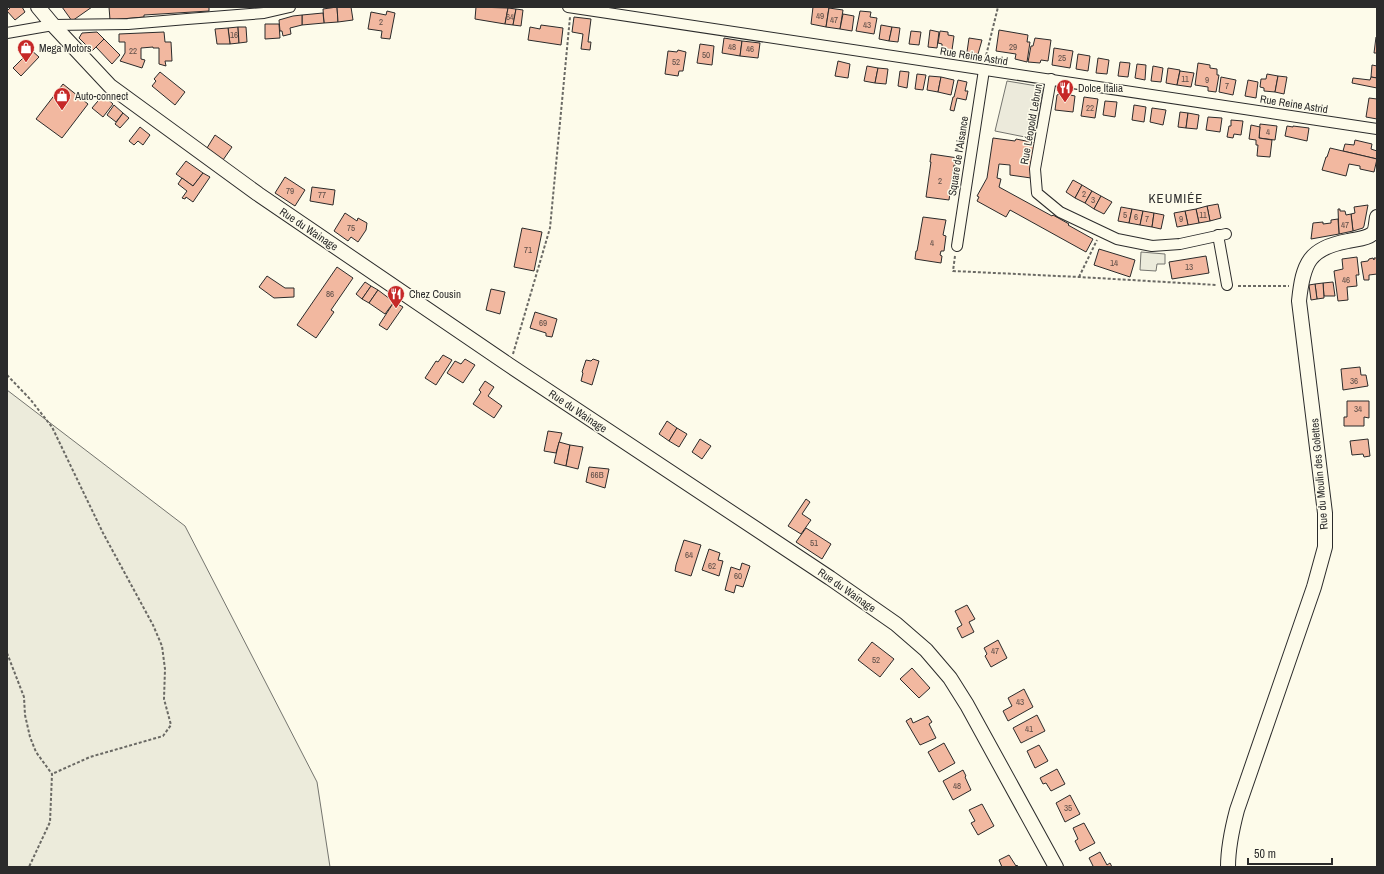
<svg xmlns="http://www.w3.org/2000/svg" width="1384" height="874" viewBox="0 0 1384 874" font-family="'Archivo Narrow',sans-serif">
<style>
.green{fill:#ecebdb;stroke:#74746e}
.parking{fill:#eceadb;stroke:#74746e}
.building{fill:#f2b8a0;stroke:#2b2b2b}
.lines{fill:none;stroke-linecap:round;stroke-linejoin:round}
.street-casing{stroke:#2b2b2b;stroke-width:12}
.secondary-casing{stroke:#2b2b2b;stroke-width:16}
.path{stroke:#6a6964;stroke-width:2;stroke-dasharray:3 2;stroke-linecap:butt}
.street{stroke:#fdfbea;stroke-width:10}
.secondary{stroke:#fdfbea;stroke-width:14}
.labels{text-anchor:middle;stroke-width:3;stroke-linejoin:round;paint-order:stroke}
.number-label{font-size:9px;fill:#5d4e48}
.poi-label{font-size:11px;fill:#2b2b2b;stroke:#fdfbea;text-anchor:start}
.street-label{font-size:11px;fill:#2b2b2b;stroke:#fdfbea}
.quarter-label{font-size:13px;letter-spacing:1px;fill:#2b2b2b;stroke:#fdfbea}
</style>
<rect width="100%" height="100%" fill="#fdfbea"/>
<g class="green">
<path d="M1141,252L1165,254V264H1157L1156,271L1140,270Z"/>
<path d="M7,390L185,526L317,782L330,867H7Z"/>
</g>
<path class="parking" d="M1007,81L1043,87L1035,139L995,131Z"/>
<g class="building">
<path d="M11,7H22L25,12L15,20L7,11Z"/>
<path d="M62,7H92L72,21Z"/>
<path d="M109,7H209V11L144,15V17L110,20Z"/>
<path d="M337,7L338,22L324,23L323,9Z"/>
<path d="M337,7H351L353,20L338,22Z"/>
<path d="M476,7L508,8L505,24L475,19Z"/>
<path d="M813,7H829L826,27L811,24Z"/>
<path d="M508,8L516,9L513,25L505,24Z"/>
<path d="M829,8L843,10L840,29L826,27Z"/>
<path d="M516,9L523,10L521,26L513,25Z"/>
<path d="M387,11L395,13L390,39L381,38L382,31L368,29L371,12L386,15Z"/>
<path d="M860,11L871,12L870,17L877,18L874,34L856,31Z"/>
<path d="M323,13L324,23L302,25V15Z"/>
<path d="M843,14L854,16L852,31L840,29Z"/>
<path d="M302,15V25L290,28L291,34L283,36L282,31H280L279,20L293,16Z"/>
<path d="M574,17L591,19L588,42H591L590,50L581,49L583,34L572,32Z"/>
<path d="M265,24H279L280,38L265,39Z"/>
<path d="M541,25L563,28L561,45L528,40L530,27L540,29Z"/>
<path d="M881,25L892,27L889,41L879,39Z"/>
<path d="M238,27L239,43L230,44L228,28Z"/>
<path d="M238,27H246L247,42L239,43Z"/>
<path d="M892,27L900,28L898,42L889,41Z"/>
<path d="M228,28L230,44H217L215,29Z"/>
<path d="M930,30L939,32L937,48L928,47Z"/>
<path d="M999,30L1028,35L1027,42H1030L1027,62L1015,59L1016,54L996,51Z"/>
<path d="M911,31L921,32L919,45L909,44Z"/>
<path d="M940,31L948,32V35L954,36L952,50L942,48V44L938,43Z"/>
<path d="M97,32L104,39L92,51L79,38L82,33Z"/>
<path d="M164,32L165,42H171L172,61H165L166,66L159,64V48H153V47L141,48V59L145,60L142,68L120,61L125,53V42H119V34Z"/>
<path d="M1376,37H1377V53H1374Z"/>
<path d="M724,38L742,41L740,56L722,53Z"/>
<path d="M969,38L982,40L978,54L967,52Z"/>
<path d="M1035,38L1051,40L1048,61L1041,60L1040,63L1028,62L1031,46H1033Z"/>
<path d="M104,39L120,55L112,64L96,47Z"/>
<path d="M742,41L760,43L758,58L740,56Z"/>
<path d="M700,44L714,46L712,65L697,63Z"/>
<path d="M1054,48L1073,51L1070,68L1052,65Z"/>
<path d="M31,50L39,57L21,76L13,68Z"/>
<path d="M678,50L686,52L683,71H679L678,76L665,74L668,51L677,52Z"/>
<path d="M1078,54L1090,56L1088,71L1076,69Z"/>
<path d="M1098,58L1109,60L1107,74L1096,73Z"/>
<path d="M838,61L850,64L848,78L835,76Z"/>
<path d="M1120,62L1130,63L1128,77L1118,76Z"/>
<path d="M1198,63L1210,65V68L1217,69V75H1219L1216,92L1208,91V87L1195,85Z"/>
<path d="M1137,64L1146,65L1145,80L1135,78Z"/>
<path d="M1372,65L1377,66V78L1371,77Z"/>
<path d="M867,66L878,68L875,83L864,81Z"/>
<path d="M1153,66L1163,68L1161,82L1151,81Z"/>
<path d="M878,68L888,69L886,84L875,83Z"/>
<path d="M1168,68L1180,70L1177,85L1166,83Z"/>
<path d="M900,71L909,72L907,88L898,86Z"/>
<path d="M1180,71L1194,73L1191,87L1177,85Z"/>
<path d="M160,72L185,92L175,105L152,86L156,81L154,79Z"/>
<path d="M917,74L926,75L923,90L915,89Z"/>
<path d="M1267,74L1278,76L1275,92L1264,91V88L1260,87L1261,79H1266Z"/>
<path d="M929,76L941,77L938,92L927,90Z"/>
<path d="M1278,76L1287,77L1284,94L1275,92Z"/>
<path d="M941,77L954,80L951,95L938,92Z"/>
<path d="M1221,77L1236,80L1233,95L1219,92Z"/>
<path d="M1371,77L1377,78V88L1352,83L1353,78L1370,80Z"/>
<path d="M958,80L967,82L965,91H968L966,100L957,98L954,111L950,110L953,97H954Z"/>
<path d="M1248,80L1258,82L1256,98L1245,96Z"/>
<path d="M63,84L88,104L62,138L36,119Z"/>
<path d="M1061,93L1075,96L1073,112L1055,110L1057,95Z"/>
<path d="M103,95L113,104L103,117L92,108Z"/>
<path d="M1084,97L1098,99L1095,118L1081,116Z"/>
<path d="M1369,98L1377,99V119L1366,117Z"/>
<path d="M1105,101L1117,102L1115,117L1103,115Z"/>
<path d="M114,105L123,113L116,122L107,115Z"/>
<path d="M1134,105L1146,107L1144,122L1132,120Z"/>
<path d="M1152,108L1166,110L1163,125L1150,122Z"/>
<path d="M1180,112L1188,113L1186,128L1178,127Z"/>
<path d="M123,113L129,118L120,128L115,124Z"/>
<path d="M1188,113L1199,115L1197,129L1186,128Z"/>
<path d="M1208,117L1222,118L1220,132L1206,130Z"/>
<path d="M1231,120L1243,121L1241,135L1234,134L1233,138L1227,137L1229,126H1231Z"/>
<path d="M1260,124L1277,126L1275,140L1259,138Z"/>
<path d="M1251,125L1260,127L1259,138L1272,140L1270,157L1257,156L1258,145H1256V140L1249,139Z"/>
<path d="M1287,126L1293,127V126L1309,128L1307,141L1285,136Z"/>
<path d="M140,127L150,135L143,145L138,141L134,145L129,141Z"/>
<path d="M215,135L232,147L223,160L207,148Z"/>
<path d="M993,138L1015,141L1016,139L1036,143L1031,178L1010,175V165L999,164L997,178L1001,179L999,187L1052,216L1053,215L1069,224L1068,225L1093,239L1086,252L1010,210L1006,217L977,201L979,197L977,196L987,178Z"/>
<path d="M1355,140L1372,144L1371,149L1377,151V159L1343,151L1345,144L1354,145Z"/>
<path d="M1330,148L1377,159L1374,172L1360,169V166L1349,164L1346,176L1322,170L1326,157H1327Z"/>
<path d="M931,154L958,158L956,165H954L949,200L926,197L931,162H930Z"/>
<path d="M186,161L203,173L193,186L176,174Z"/>
<path d="M203,173L210,177L193,202L186,197L185,199L182,198L187,191L178,184L182,178L193,186Z"/>
<path d="M285,177L305,190L295,206L275,193Z"/>
<path d="M1073,180L1082,185L1075,198L1066,192Z"/>
<path d="M1082,185L1092,191L1085,203L1075,198Z"/>
<path d="M312,187L335,190L333,205L310,201Z"/>
<path d="M1092,191L1101,196L1094,209L1085,203Z"/>
<path d="M1101,196L1112,202L1104,214L1094,209Z"/>
<path d="M1218,204L1221,218L1210,221L1207,206Z"/>
<path d="M1368,205L1364,226L1363,228L1353,231L1351,214L1355,213L1354,207Z"/>
<path d="M1207,206L1210,221L1199,223L1196,209Z"/>
<path d="M1121,207L1132,209L1129,223L1118,221Z"/>
<path d="M1132,209L1143,211L1140,225L1129,223Z"/>
<path d="M1196,209L1199,223L1188,225L1185,211Z"/>
<path d="M1338,209H1340V211H1345L1346,215L1351,214L1353,231L1339,234Z"/>
<path d="M1143,211L1154,213L1152,227L1140,225Z"/>
<path d="M1185,211L1188,225L1177,227L1174,213Z"/>
<path d="M345,213L357,221L358,218L367,223L366,230L358,242L351,237L348,241L334,231Z"/>
<path d="M1154,213L1164,215L1161,229L1152,227Z"/>
<path d="M923,217L946,220L943,235L946,236L944,251H941L940,255L942,256L941,263L915,259L916,251H917Z"/>
<path d="M1338,219L1339,234L1311,239L1313,223L1323,222V224L1331,223V220Z"/>
<path d="M522,228L542,232L534,271L514,267Z"/>
<path d="M1099,249L1135,260L1130,277L1094,265Z"/>
<path d="M1206,256L1209,273L1172,279L1169,262Z"/>
<path d="M1357,257L1359,275H1356L1357,286L1347,287L1348,300L1338,301L1334,271L1343,269L1342,259Z"/>
<path d="M1373,258L1374,260V258H1377V274L1369,275V280H1364L1361,262L1368,261L1369,259Z"/>
<path d="M337,267L353,278L331,310L334,312L316,338L297,325Z"/>
<path d="M267,276L285,288H294V297L274,298L259,287Z"/>
<path d="M365,282L371,286L362,299L356,294Z"/>
<path d="M1333,282L1335,296H1324L1323,283Z"/>
<path d="M1323,283L1324,298L1317,299L1315,284Z"/>
<path d="M1315,284L1317,299L1311,300L1309,285Z"/>
<path d="M371,286L378,290L369,303L362,299Z"/>
<path d="M491,289L505,292L500,314L486,310Z"/>
<path d="M378,290L394,302L385,314L369,303Z"/>
<path d="M394,302L403,307L387,330L379,325Z"/>
<path d="M535,312L557,319L552,337L546,336V333L530,328Z"/>
<path d="M443,355L452,360L436,385L425,378L436,361L438,362Z"/>
<path d="M465,359L475,365L463,383L447,373L455,361L461,364Z"/>
<path d="M593,359L599,361L592,385L581,381L583,373L582,372L586,360L591,361Z"/>
<path d="M1360,367L1361,375H1366L1368,386L1343,390L1341,369Z"/>
<path d="M485,381L494,387L488,396L502,406L494,418L473,404L481,392L479,390Z"/>
<path d="M1347,401H1369V418L1364,417V426H1344V417H1347Z"/>
<path d="M667,421L677,428L669,441L659,434Z"/>
<path d="M677,428L687,434L679,447L669,441Z"/>
<path d="M548,431L562,433L556,453L544,451Z"/>
<path d="M700,439L711,446L702,459L692,452Z"/>
<path d="M1368,439L1370,456L1364,457L1363,454L1352,455L1350,441Z"/>
<path d="M559,442L570,445L566,466L554,463Z"/>
<path d="M570,445L583,447L578,469L566,466Z"/>
<path d="M589,467L609,469L605,488L586,482Z"/>
<path d="M806,499L810,502L802,514L811,520L801,534L788,526Z"/>
<path d="M806,528L831,544L822,559L796,542Z"/>
<path d="M684,540L701,545L691,576L675,571L676,565Z"/>
<path d="M709,549L720,553L718,560L723,561L719,576L702,570Z"/>
<path d="M742,563L750,566L743,587L736,585L734,593L725,590L731,567L740,570Z"/>
<path d="M967,605L975,619L969,622L974,632L962,638L957,628L962,625L955,611Z"/>
<path d="M998,640L1007,658L991,667L985,656L987,654L984,648Z"/>
<path d="M872,642L894,659L880,677L858,660Z"/>
<path d="M912,668L930,688L919,698L900,679Z"/>
<path d="M1024,689L1033,707L1008,721L1003,711L1012,706L1008,698Z"/>
<path d="M1037,715L1045,731L1021,743L1013,728Z"/>
<path d="M928,716L932,722L929,724L936,738L920,745L906,721L911,718L913,723Z"/>
<path d="M944,743L955,763L939,772L928,752Z"/>
<path d="M1039,745L1048,761L1035,768L1027,751Z"/>
<path d="M1057,769L1065,784L1051,791L1046,783L1043,784L1040,778Z"/>
<path d="M963,770L966,776L965,777L971,790L953,800L943,781Z"/>
<path d="M1070,795L1080,814L1065,822L1056,803Z"/>
<path d="M982,804L994,826L978,835L971,823L975,821L969,810Z"/>
<path d="M1084,823L1095,843L1080,851L1075,841L1078,839L1073,828Z"/>
<path d="M1100,852L1107,865L1110,863L1112,867H1092L1093,866L1089,858Z"/>
<path d="M1009,855L1016,866L1017,865L1018,867H1002L999,860Z"/>
</g>
<g class="lines">
<defs>
<g id="street">
<path d="M568,7L1377,129"/>
<path d="M7,33L53,25L128,24L187,19L264,13L290,7"/>
<path d="M1051,79L1035,169L1037,193L1060,212L1117,239L1152,246L1180,244L1226,234"/>
<path d="M1218,235L1227,285"/>
<path d="M957,246L984,70"/>
</g>
<g id="secondary">
<path d="M38,7L53,25L110,86L258,194L509,365L830,578L896,624L926,650L950,678L967,705L1056,867"/>
<path d="M1228,867C1228,847 1232,829 1237,810L1314,587L1325,547V513L1299,301C1303,263 1309,248 1348,241C1356,239 1366,239 1372,234C1376,231 1376,222 1377,217"/>
</g>
</defs>
<use href="#street" class="street-casing"/>
<use href="#secondary" class="secondary-casing"/>
<g class="path">
<path d="M985,60L998,7"/>
<path d="M955,256L953,271L1079,277L1217,285"/>
<path d="M1079,277L1097,240"/>
<path d="M1238,286H1289"/>
<path d="M513,354L550,228L570,17"/>
<path d="M7,375L30,399L52,427L103,533L153,625L162,646L165,669L164,699L171,725L163,736L90,757L52,774"/>
<path d="M7,653L24,697L25,715L30,737L36,752L52,774L50,822L29,867"/>
</g>
<use href="#street" class="street"/>
<use href="#secondary" class="secondary"/>
</g>
<defs>
<symbol id="shop-pin" viewBox="-11 -11 22 30"><path d="M0 17L-7.5 6A9.5 9.5 0 1 1 7.5 6Z" fill="#c62828" stroke="#fdfbea"/><path d="M-5-2.5h2.3a2.7 3.5 0 0 1 5.4 0H5L5.5 6h-11ZM-1.5-2.5h3a1.5 2.3 0 0 0-3 0Z" fill="#fff"/></symbol>
<symbol id="restaurant-pin" viewBox="-11 -11 22 30"><path d="M0 17L-7.5 6A9.5 9.5 0 1 1 7.5 6Z" fill="#c62828" stroke="#fdfbea"/><path d="M-5-6h1v4h1v-4h1v4h1v-4h1v5L-1.5 .5V6h-2V.5L-5-1ZM5-6V6H3V1.5H1.5Q1.5-4 5-6Z" fill="#fff"/></symbol>
</defs>
<g fill-rule="evenodd">
<use href="#shop-pin" x="16" y="38" width="20" height="27"/>
<use href="#restaurant-pin" x="1055" y="78" width="20" height="27"/>
<use href="#shop-pin" x="52" y="86" width="20" height="27"/>
<use href="#restaurant-pin" x="386" y="284" width="20" height="27"/>
</g>
<g class="labels">
<g class="number-label">
<text x="820" y="19">49</text>
<text x="510" y="20">64</text>
<text x="834" y="23">47</text>
<text x="381" y="25">2</text>
<text x="867" y="28">43</text>
<text x="234" y="38">16</text>
<text x="732" y="50">48</text>
<text x="1013" y="50">29</text>
<text x="750" y="52">46</text>
<text x="133" y="54">22</text>
<text x="706" y="58">50</text>
<text x="1062" y="61">25</text>
<text x="676" y="65">52</text>
<text x="1185" y="82">11</text>
<text x="1207" y="83">9</text>
<text x="1227" y="89">7</text>
<text x="1090" y="111">22</text>
<text x="1268" y="135">4</text>
<text x="940" y="184">2</text>
<text x="290" y="194">79</text>
<text x="1084" y="197">2</text>
<text x="322" y="198">77</text>
<text x="1093" y="203">3</text>
<text x="1125" y="218">5</text>
<text x="1203" y="218">11</text>
<text x="1136" y="220">6</text>
<text x="1147" y="222">7</text>
<text x="1181" y="222">9</text>
<text x="1345" y="228">47</text>
<text x="351" y="231">75</text>
<text x="932" y="246">4</text>
<text x="528" y="253">71</text>
<text x="1114" y="266">14</text>
<text x="1189" y="270">13</text>
<text x="1346" y="283">46</text>
<text x="330" y="297">86</text>
<text x="543" y="326">69</text>
<text x="1354" y="384">36</text>
<text x="1358" y="412">34</text>
<text x="597" y="478">66B</text>
<text x="814" y="546">51</text>
<text x="689" y="558">64</text>
<text x="712" y="569">62</text>
<text x="738" y="579">60</text>
<text x="995" y="654">47</text>
<text x="876" y="663">52</text>
<text x="1020" y="705">43</text>
<text x="1029" y="732">41</text>
<text x="957" y="789">48</text>
<text x="1068" y="811">35</text>
</g>
<g class="poi-label">
<text x="39" y="52">Mega Motors</text>
<text x="1078" y="92">Dolce Italia</text>
<text x="75" y="100">Auto-connect</text>
<text x="409" y="298">Chez Cousin</text>
</g>
<g class="street-label">
<text transform="translate(974 56) rotate(9)" y="4">Rue Reine Astrid</text>
<text transform="translate(1294 104) rotate(9)" y="4">Rue Reine Astrid</text>
<text transform="translate(1031 124) rotate(-80)" y="4">Rue Léopold Lebrun</text>
<text transform="translate(958 156) rotate(-81)" y="4">Square de l'Aisance</text>
<text transform="translate(309 229) rotate(34)" y="4">Rue du Wainage</text>
<text transform="translate(578 411) rotate(34)" y="4">Rue du Wainage</text>
<text transform="translate(1319 474) rotate(-95)" y="4">Rue du Moulin des Golettes</text>
<text transform="translate(847 590) rotate(35)" y="4">Rue du Wainage</text>
</g>
<g class="quarter-label">
<text x="1176" y="203">KEUMIÉE</text>
</g>
</g>
<rect width="1384" height="874" fill="none" stroke="#2b2b2b" stroke-width="16"/>
<path d="M1248 858v6h84v-6" fill="none" stroke="#2b2b2b" stroke-width="2"/>
<text x="1254" y="858" font-size="12" fill="#2b2b2b" stroke="#fdfbea" stroke-width="3" paint-order="stroke">50 m</text>
</svg>
